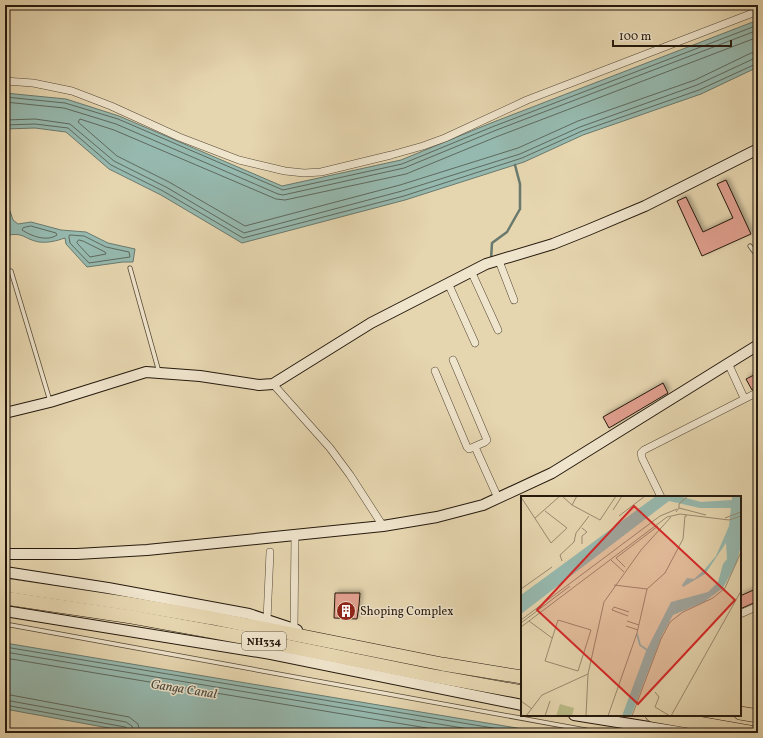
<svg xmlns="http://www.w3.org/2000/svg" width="763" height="738" viewBox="0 0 763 738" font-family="Vollkorn,serif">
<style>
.water{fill:#96b9af;stroke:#69796e}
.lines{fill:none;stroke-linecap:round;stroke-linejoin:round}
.shore{stroke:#5e695e;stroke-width:1}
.stream{stroke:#69796e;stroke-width:2.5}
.building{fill:#e09f8e;stroke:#25190d;filter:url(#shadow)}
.lane-casing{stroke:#554836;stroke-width:5}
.street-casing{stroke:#554836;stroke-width:8}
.secondary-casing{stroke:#25190d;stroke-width:12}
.highway-casing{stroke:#25190d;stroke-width:14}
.lane{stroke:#efe4cc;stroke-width:3.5}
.street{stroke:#efe4cc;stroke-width:7}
.secondary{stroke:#efe4cc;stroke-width:10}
.highway{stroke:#e6d6b0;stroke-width:13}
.labels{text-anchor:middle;stroke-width:3;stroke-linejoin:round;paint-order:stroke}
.shield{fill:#efe4cc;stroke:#625646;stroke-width:1}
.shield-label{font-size:11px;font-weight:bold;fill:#25190d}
.poi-label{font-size:12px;fill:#25190d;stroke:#efe4cc;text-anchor:start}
.water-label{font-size:13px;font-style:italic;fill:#47493e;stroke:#efe4cc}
.inset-river{fill:none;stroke:#96b9af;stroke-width:2}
.inset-road{fill:none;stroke:#998a6f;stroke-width:1}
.view{fill:#d62828;fill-opacity:0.15;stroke:#d62828;stroke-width:2}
.inset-edge{fill:none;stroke:#25190d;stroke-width:2}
</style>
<defs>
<filter id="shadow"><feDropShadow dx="2.5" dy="-2.5" stdDeviation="2" flood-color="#0004"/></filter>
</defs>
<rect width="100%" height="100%" fill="#e6d6b0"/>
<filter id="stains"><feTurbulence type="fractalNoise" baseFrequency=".005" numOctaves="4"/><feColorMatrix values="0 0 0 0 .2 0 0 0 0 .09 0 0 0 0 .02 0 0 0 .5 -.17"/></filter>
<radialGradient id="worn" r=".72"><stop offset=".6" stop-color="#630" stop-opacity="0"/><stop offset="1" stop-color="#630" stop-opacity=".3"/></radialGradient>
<g class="water">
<path d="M758,20V67L701,94L583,135L524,162L405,200L242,243L161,195L109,169L66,132L35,128L5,129V93L66,99L119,116L282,186L401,160L491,123Z"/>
<path d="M5,210L10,211L13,220L18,224L31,222L61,230L86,232L108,243L135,249L133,262H123L87,267L66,244L65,238C56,241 48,243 39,242C23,239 24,231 5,236Z"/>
<path d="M5,643L547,733H136L5,709Z"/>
</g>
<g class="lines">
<g class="shore">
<path d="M758,37L496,137L406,174L285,200L276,199L114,130L80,119L78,122L117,156L169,182L245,226L400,185L518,148L578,121L695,80L751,53L758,52"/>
<path d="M5,97L65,103L118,119L283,190L402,164L492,127L758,25"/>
<path d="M5,102L64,108L116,124L278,194L283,195L404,168L494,131L758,30"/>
<path d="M5,120L35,119L70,124L114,161L166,187L244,233L402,191L520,154L580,127L697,85L753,59L758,58"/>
<path d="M5,125L35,124L68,128L111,165L163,191L243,238L404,196L522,158L582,131L699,90L758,63"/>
<path d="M31,226L56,233L57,235C47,242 31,236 22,230L23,228Z"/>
<path d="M70,235L84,236L106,247L129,252L130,257L89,263L70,243L69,237Z"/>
<path d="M79,240L83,241L105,252L106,254L90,257L77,243Z"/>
<path d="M5,647L523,733"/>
<path d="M5,652L493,733"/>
<path d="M5,658L457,733"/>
<path d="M5,694L129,717L138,724L140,733"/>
<path d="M5,700L126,722L132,726L134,733"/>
<path d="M5,705L125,727L128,729L129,733"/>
</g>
<path class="stream" d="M491,260L492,243L507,232L520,209V184L515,165"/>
</g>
<g class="building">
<path d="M726,180L751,234L702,256L677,201L686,197L703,232L733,218L717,184Z"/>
<path d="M758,373V387L752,390L746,379Z"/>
<path d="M663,383L668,393L609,428L603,417Z"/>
<path d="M758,588V601L740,609V596Z"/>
<path d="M335,593H360L359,605L357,619L334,618Z"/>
</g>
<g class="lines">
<defs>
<g id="lane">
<path d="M750,246L758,257"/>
<path d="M130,268L159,372"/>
<path d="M11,271L50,401"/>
<path d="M5,624L602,733"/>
</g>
<g id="street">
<path d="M5,81L33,83L72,91L111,106L179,137L239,160L285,171L304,173L321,172L391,155L423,146L445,138L527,100L758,11"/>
<path d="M499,261L514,300"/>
<path d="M471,271L498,330"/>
<path d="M448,283L475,343"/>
<path d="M728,363L744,398"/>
<path d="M435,371L467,447L469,449L485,442L487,440L453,360"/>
<path d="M273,384L330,448L350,475L383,526"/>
<path d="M475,447L498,498"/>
<path d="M661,497L642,458L641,453L644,450L758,392"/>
<path d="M740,614L758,606"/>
<path d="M267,620L270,552"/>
<path d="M294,629L295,535"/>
</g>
<g id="secondary">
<path d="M5,413L50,402L146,372L200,376L259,385L273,384L371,323L486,264L553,244L588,230L645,206L758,149"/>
<path d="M5,554H77L147,550L383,526L437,517L483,505L552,473L758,345"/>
<path d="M5,572L108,588L249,614L297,630"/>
<path d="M5,611L271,654L522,705"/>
<path d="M574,715L686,733"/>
</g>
<g id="highway">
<path d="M5,585L131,604L212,618L442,664L522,677"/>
<path d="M5,598L132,617L242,637L429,675L522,692"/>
<path d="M740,713L758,716"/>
<path d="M652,715L755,733"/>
</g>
</defs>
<use href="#lane" class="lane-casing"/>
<use href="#street" class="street-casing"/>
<use href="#secondary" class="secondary-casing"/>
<use href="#highway" class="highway-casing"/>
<use href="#lane" class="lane"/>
<use href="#street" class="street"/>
<use href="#secondary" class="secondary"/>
<use href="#highway" class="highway"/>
</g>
<defs>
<symbol id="building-disc" viewBox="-11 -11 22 22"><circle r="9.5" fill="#8f2418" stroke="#efe4cc"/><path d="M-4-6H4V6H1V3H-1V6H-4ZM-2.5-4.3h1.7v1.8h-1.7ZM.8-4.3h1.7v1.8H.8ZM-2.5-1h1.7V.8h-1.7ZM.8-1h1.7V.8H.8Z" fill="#fff"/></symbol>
</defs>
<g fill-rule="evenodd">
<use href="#building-disc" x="335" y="600" width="22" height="22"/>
</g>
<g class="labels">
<rect class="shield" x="242" y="632" width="44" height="18" rx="3"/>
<g class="shield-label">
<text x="264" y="645">NH334</text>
</g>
<g class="poi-label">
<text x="360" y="615">Shoping Complex</text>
</g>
<g class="water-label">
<text transform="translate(184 688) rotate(9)" y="5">Ganga Canal</text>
</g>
</g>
<g transform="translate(521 496)">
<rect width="220" height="220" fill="#e6d6b0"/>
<path d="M39,208L53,212L51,220H35Z" fill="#bbbc87"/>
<path d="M135,0H158L180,6L211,4V0H220V49L216,66L202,92L183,106L152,119L141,139L110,220H101L125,155L150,106L187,96L197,86L202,68L206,63L205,47L184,78L162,91L161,89L166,82L173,83L184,73L195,60L208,30L210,12H179L148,5L0,118V99Z" fill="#96b9af"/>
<path class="inset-river" d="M116,138L119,149L126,154"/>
<path class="inset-road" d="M41,0L51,9L56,0M0,1L30,47L46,32L24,15M51,9L79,24L95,0M158,12V8L167,0M92,14L101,0M155,16L158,12L185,19M98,20L124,0M14,22L39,0M204,22L220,16M61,32L66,36L61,40V48M95,62L137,30M95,62L104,71M90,64L103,76M41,65L39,59L53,46L55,37L68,20M93,89L126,93M0,93L31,71M107,120L91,114L93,111L108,116M0,124L139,20L156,13M37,124L70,134L57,175L24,165ZM8,125L31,142M106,125L118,129M0,127L49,90M105,130L117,134M0,131L146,21L159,18L208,24L220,20M134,196L138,201L134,211L149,220M0,205L11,213M5,220L21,199L67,178M24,220L29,205M65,220L67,178L83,106L120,54L150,21M87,220L116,137L126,93L144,77L162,43L164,20H166M111,220L140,143L149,126L162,116L192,102L204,92L220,56M150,220L220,95"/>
<path class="view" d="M113,10L214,104L117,208L16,114Z"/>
<rect width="220" height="220" class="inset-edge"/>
</g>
<rect width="763" height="738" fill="none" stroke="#e6d6b0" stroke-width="20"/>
<rect x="6" y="6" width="751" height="726" fill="none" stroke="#25190d" stroke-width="2"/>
<rect x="10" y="10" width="743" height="718" fill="none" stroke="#25190d"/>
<path d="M613 40v6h118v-6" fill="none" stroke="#25190d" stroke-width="2"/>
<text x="619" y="40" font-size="12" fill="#25190d" stroke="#efe4cc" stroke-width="3" paint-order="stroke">100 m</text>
<rect width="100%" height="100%" filter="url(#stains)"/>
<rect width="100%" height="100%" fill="url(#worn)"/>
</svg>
